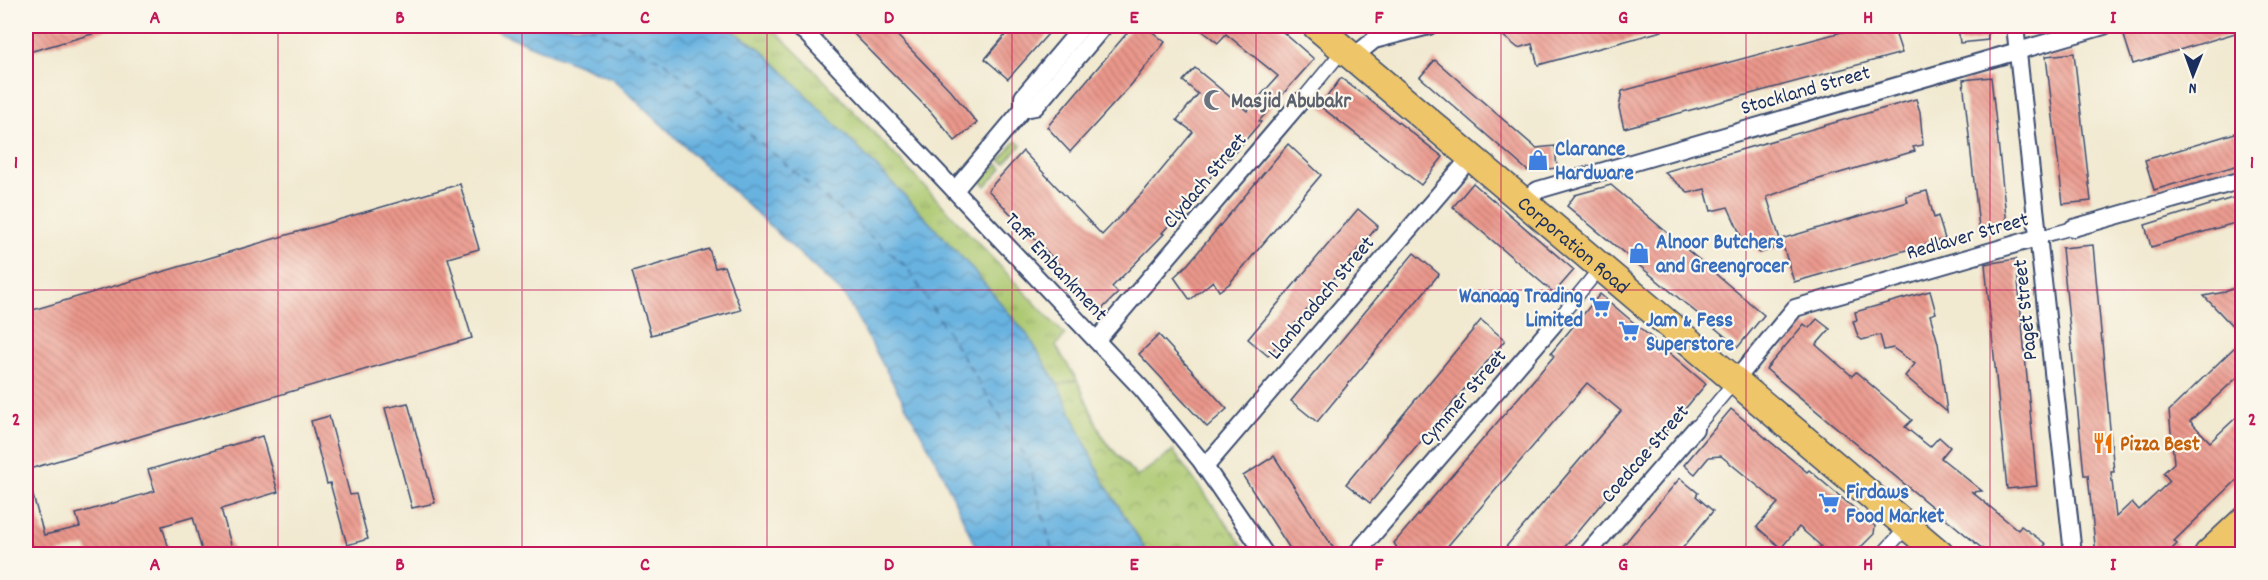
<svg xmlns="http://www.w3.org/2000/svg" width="2268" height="580" viewBox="0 0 2268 580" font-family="Dekko,sans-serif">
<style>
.grass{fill:url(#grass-tufts);stroke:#637c66;stroke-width:1.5}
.park{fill:url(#park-crowns);stroke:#637c66;stroke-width:1.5}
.garden{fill:#abc86f;stroke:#637c66;stroke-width:1.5}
.water{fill:url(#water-waves);stroke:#42709f;stroke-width:1.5}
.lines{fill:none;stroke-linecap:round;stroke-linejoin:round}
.ferry{stroke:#325685;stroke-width:1.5;stroke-dasharray:8 6;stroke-linecap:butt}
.building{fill:url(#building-back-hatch)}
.pedestrian-casing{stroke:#3b4b6f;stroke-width:15}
.minor-casing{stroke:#3b4b6f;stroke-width:20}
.primary-casing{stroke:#3b4b6f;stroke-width:30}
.pedestrian{stroke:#fff;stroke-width:12}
.minor{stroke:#fff;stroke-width:16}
.primary{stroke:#eec569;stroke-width:27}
.grid{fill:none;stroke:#c2185b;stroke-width:1.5;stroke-opacity:0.55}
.labels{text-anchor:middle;stroke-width:4.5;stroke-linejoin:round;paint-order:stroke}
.street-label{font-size:21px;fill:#1b2f5e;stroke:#fbf7ec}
.worship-label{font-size:21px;font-weight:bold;fill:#5b616d;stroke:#fbf7ec;text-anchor:start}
.shop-label{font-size:21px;font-weight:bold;fill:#366cbe;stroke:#fbf7ec;text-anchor:start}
.food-label{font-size:21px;font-weight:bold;fill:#c56008;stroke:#fbf7ec;text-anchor:start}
.neatline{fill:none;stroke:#c2185b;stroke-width:2}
.grid-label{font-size:20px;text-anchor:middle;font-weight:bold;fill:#c2185b}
</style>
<defs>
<pattern id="grass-tufts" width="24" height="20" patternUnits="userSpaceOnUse" patternTransform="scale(1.5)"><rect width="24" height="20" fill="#abc86f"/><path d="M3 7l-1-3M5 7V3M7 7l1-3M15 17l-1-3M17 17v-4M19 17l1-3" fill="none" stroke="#8aa35e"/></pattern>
<pattern id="park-crowns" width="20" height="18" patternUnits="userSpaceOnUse" patternTransform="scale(1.5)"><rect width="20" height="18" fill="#abc86f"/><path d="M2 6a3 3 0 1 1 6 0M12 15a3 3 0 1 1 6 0" fill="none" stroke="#8aa35e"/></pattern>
<pattern id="water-waves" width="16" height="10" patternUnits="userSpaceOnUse" patternTransform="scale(1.5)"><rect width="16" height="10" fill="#68b2e0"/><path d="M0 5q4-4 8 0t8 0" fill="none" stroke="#5591b9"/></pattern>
<pattern id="building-back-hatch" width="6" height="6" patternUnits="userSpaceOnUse" patternTransform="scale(1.5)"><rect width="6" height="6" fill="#eb978b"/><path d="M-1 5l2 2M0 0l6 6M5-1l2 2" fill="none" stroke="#be7c75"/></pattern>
</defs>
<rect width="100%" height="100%" fill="#fbf7ec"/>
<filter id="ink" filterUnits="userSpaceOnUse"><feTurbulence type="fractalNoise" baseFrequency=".0167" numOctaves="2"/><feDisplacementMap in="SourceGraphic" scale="12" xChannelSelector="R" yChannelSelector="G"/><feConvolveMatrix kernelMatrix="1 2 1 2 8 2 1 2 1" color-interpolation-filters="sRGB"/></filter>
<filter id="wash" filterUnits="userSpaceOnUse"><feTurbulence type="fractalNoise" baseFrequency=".008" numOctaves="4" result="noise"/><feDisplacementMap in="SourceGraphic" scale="24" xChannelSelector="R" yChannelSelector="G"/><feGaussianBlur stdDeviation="1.35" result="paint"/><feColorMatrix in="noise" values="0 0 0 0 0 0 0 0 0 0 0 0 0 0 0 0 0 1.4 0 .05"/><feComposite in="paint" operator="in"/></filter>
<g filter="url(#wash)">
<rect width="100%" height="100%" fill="#f1e9d0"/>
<path class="grass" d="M725,26H766L778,34L822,78L1065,335L1056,346L1077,380L1104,440L1137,477L1173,451L1148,554L1029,337L966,262L902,193L762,50Z"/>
<path class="park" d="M1077,380L1104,440L1137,477L1173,451L1249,554H1148L1102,479L1058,385Z"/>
<g class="garden">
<path d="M1016,141L1021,145L1005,163L1000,160Z"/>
<path d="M998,164L1002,168L986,186L977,177L983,170L990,172Z"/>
</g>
<path class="water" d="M484,26H725L762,50L902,193L966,262L1029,337L1058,385L1102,479L1148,554H979L939,466L845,296L613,79Z"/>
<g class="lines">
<path class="ferry" d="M588,26L666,63L907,267L1029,463L1053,554"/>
</g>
<g id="blocks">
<g class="building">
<path d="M26,26H109L110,29L29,52L26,41Z"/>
<path d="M846,26H888L951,91L977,123L955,141L931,112Z"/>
<path d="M1013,26H1055L1008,79L985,59Z"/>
<path d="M1133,26H1145L1165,42L1131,85L1070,152L1047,127Z"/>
<path d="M1196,26H1276L1314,59L1259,121L1261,122L1230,158L1228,157L1182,210L1162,233L1164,234L1112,287L1118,293L1100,311L1066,276L1068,274L988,190L1023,151L1102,235L1145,190L1193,132L1177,120L1198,94L1183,81L1195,68L1247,111L1278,76L1226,34L1218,43Z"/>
<path d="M1491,26H1661L1662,31L1538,65L1532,44L1518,48Z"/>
<path d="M1864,26H1893L1902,53L1624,128L1619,108L1622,91Z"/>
<path d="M1958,26H1987L1988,40L1960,43Z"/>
<path d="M2158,26H2242V31L2133,64L2124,36Z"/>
<path d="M2074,53L2091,201L2063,204L2046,56Z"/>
<path d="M1435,60L1536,148L1555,146L1557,168L1528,171L1420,77Z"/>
<path d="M1991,77L2007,225L1979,228L1963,80Z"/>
<path d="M1341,78L1443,157L1421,185L1320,106Z"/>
<path d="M1916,99L1920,112L1923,145L1913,147L1915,151L1802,184L1767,197L1782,246L1760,253L1742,238L1728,207L1711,211L1705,189L1689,193L1664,172Z"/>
<path d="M2242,131V164L2154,190L2145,160Z"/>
<path d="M1288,144L1321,175L1229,284L1219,291L1213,281L1190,300L1174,277L1188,264Z"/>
<path d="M1473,183L1574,270L1554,293L1453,207Z"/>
<path d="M460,184L479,249L448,258L472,338L26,470V312Z"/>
<path d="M1611,185L1764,315L1738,347L1567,206L1575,195Z"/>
<path d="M1927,191L1934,218L1938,216L1945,239L1794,282L1781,239L1908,202L1906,196Z"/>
<path d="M2242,195V221L2151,247L2145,225Z"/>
<path d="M1358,209L1378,226L1268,356L1248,339Z"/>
<path d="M2093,245L2114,472H2111L2116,517L2132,502L2139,510L2170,481L2163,473L2174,463L2169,411L2242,340V373L2190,421L2210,442L2242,412V475L2174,541L2177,544L2166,555H2096L2088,475H2084L2062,248Z"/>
<path d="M709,249L715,268L724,266L741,310L651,335L632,272Z"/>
<path d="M1414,253L1439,274L1317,422L1291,401Z"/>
<path d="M2016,259L2037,486L2007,489L1985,264Z"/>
<path d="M2242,284V336L2204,296L2225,292Z"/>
<path d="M1930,291L1936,313L1930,315L1938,343L1947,412L1905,376L1915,364L1893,348L1884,350L1880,335L1862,340L1858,337L1853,321L1857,320L1855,312Z"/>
<path d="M1600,294L1706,384L1657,442L1655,440L1558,555H1499L1621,411L1587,383L1440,555H1401L1394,543L1554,356L1551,353Z"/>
<path d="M1817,319L1830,329L1816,345L1852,376L1856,372L1912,420L1905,427L1930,447L1939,437L1950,447L1941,458L1982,491L1972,492L2018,530L2021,526L2046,544L2036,555H1990L1766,369L1804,324L1809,328Z"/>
<path d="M1481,320L1505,340L1370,503L1346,484Z"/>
<path d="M1159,335L1227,409L1207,427L1139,354Z"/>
<path d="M408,403L435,503L412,508L385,408Z"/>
<path d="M1731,409L1807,472L1809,470L1875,526L1874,534L1853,555H1813L1821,546L1799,527L1781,548L1757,527L1778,503L1759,487L1721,456L1709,457L1695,474L1684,465Z"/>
<path d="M329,416L350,495L356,494L368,539L347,545L330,483L327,484L311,421Z"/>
<path d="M262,436L278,492L221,509L234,555H203L193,517L162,526L171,555H89L86,546L50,555H26V486L30,485L44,535L80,527L76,514L155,491L148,470Z"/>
<path d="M1274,456L1338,555H1294L1243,476Z"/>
<path d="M1680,478L1698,493L1696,496L1713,511L1677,555H1615Z"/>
</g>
</g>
</g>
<g filter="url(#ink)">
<use href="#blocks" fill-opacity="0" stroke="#3b4b6f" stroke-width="1.5"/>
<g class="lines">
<defs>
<g id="pedestrian">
<path d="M1301,101L1344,49"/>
<path d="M2040,237L2073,228"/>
<path d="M1554,324L1601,267"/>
<path d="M1695,429L1735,381"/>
<path d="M1882,554L1907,527"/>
</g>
<g id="minor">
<path d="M796,26L806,33L1142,389L1201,461L1265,554"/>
<path d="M2015,26L2073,554"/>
<path d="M1353,57L1374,40L1429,26"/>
<path d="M1023,109V97L1083,26"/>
<path d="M955,190L1023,109L1035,107L1104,26"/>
<path d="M1522,200L1538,190L2104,26"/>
<path d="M2073,228L2242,180"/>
<path d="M1097,340L1301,101"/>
<path d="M1735,381L1795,308L2040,237"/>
<path d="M1205,467L1471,157"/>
<path d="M1356,554L1554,324"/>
<path d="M1587,554L1695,429"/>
</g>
<g id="primary">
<path id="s1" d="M1316,26L1940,554"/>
<path d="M2208,554L2242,522"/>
</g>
</defs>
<use href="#pedestrian" class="pedestrian-casing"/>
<use href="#minor" class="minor-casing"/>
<use href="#primary" class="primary-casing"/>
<use href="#pedestrian" class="pedestrian"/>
<use href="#minor" class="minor"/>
<use href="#primary" class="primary"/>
</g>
</g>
<path class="grid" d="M278,26V554M522,26V554M767,26V554M1012,26V554M1256,26V554M1501,26V554M1746,26V554M1990,26V554M26,290H2242"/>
<defs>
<symbol id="mosque-bare" viewBox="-9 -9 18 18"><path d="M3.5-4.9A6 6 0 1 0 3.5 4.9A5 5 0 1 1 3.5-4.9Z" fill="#6b7280" stroke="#fbf7ec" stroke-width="2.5" paint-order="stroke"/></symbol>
<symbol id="shop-bare" viewBox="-9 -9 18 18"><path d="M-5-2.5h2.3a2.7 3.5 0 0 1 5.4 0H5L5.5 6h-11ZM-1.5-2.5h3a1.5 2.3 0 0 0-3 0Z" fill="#3f7fe0" stroke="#fbf7ec" stroke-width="2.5" paint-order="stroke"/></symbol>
<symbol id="supermarket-bare" viewBox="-9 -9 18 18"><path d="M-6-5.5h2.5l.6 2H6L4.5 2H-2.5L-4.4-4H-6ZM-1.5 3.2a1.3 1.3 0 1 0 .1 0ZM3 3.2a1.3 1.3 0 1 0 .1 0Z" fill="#3f7fe0" stroke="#fbf7ec" stroke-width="2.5" paint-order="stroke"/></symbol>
<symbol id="restaurant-bare" viewBox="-9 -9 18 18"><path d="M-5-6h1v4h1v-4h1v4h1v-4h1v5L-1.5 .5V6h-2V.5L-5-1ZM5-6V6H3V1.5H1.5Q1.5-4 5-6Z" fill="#e8710a" stroke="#fbf7ec" stroke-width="2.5" paint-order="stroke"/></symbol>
</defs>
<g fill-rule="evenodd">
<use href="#mosque-bare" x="1199" y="85" width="30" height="30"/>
<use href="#shop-bare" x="1523" y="145" width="30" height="30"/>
<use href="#shop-bare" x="1624" y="238" width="30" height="30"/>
<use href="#supermarket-bare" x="1585" y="292" width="30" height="30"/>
<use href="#supermarket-bare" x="1614" y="316" width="30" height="30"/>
<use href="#restaurant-bare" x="2088" y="428" width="30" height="30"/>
<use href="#supermarket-bare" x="1814" y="488" width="30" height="30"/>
</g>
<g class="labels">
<g class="street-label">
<text transform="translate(1805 89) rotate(-16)" y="7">Stockland Street</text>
<text transform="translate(1204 180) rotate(-50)" y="7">Clydach Street</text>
<text transform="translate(1967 235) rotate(-16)" y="7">Redlaver Street</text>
<text dy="7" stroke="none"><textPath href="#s1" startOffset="338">Corporation Road</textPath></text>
<text transform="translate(1057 266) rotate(47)" y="7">Taff Embankment</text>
<text transform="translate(1320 297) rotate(-50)" y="7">Llanbradach Street</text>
<text transform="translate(2024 310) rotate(-96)" y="7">Paget Street</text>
<text transform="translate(1462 397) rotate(-49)" y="7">Cymmer Street</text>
<text transform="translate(1644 453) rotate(-49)" y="7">Coedcae Street</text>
</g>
<g class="worship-label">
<text x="1231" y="107">Masjid Abubakr</text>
</g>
<g class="shop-label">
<text x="1555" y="155">Clarance<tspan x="1555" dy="24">Hardware</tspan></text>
<text x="1656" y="248">Alnoor Butchers<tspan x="1656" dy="24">and Greengrocer</tspan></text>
<text x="1583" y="302" text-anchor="end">Wanaag Trading<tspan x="1583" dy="24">Limited</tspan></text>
<text x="1646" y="326">Jam &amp; Fess<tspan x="1646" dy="24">Superstore</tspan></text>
<text x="1846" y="498">Firdaws<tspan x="1846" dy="24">Food Market</tspan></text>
</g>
<g class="food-label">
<text x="2120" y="450">Pizza Best</text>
</g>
</g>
<rect width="2268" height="580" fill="none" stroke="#fbf7ec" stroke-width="66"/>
<g transform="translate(2193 75) rotate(181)" stroke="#fbf7ec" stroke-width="4.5" paint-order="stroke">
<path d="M0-4.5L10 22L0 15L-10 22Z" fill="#1b2f5e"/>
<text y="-9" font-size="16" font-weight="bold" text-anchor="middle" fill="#1b2f5e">N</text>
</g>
<rect x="33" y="33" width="2202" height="514" class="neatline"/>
<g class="grid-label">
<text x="155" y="23">A</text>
<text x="400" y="23">B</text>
<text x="645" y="23">C</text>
<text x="889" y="23">D</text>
<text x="1134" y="23">E</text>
<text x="1379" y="23">F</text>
<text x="1623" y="23">G</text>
<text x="1868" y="23">H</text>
<text x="2113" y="23">I</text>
<text x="16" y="168">1</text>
<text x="2252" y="168">1</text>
<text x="16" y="425">2</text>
<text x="2252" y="425">2</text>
<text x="155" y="570">A</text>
<text x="400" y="570">B</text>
<text x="645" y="570">C</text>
<text x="889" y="570">D</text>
<text x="1134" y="570">E</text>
<text x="1379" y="570">F</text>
<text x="1623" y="570">G</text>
<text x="1868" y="570">H</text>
<text x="2113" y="570">I</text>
</g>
</svg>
